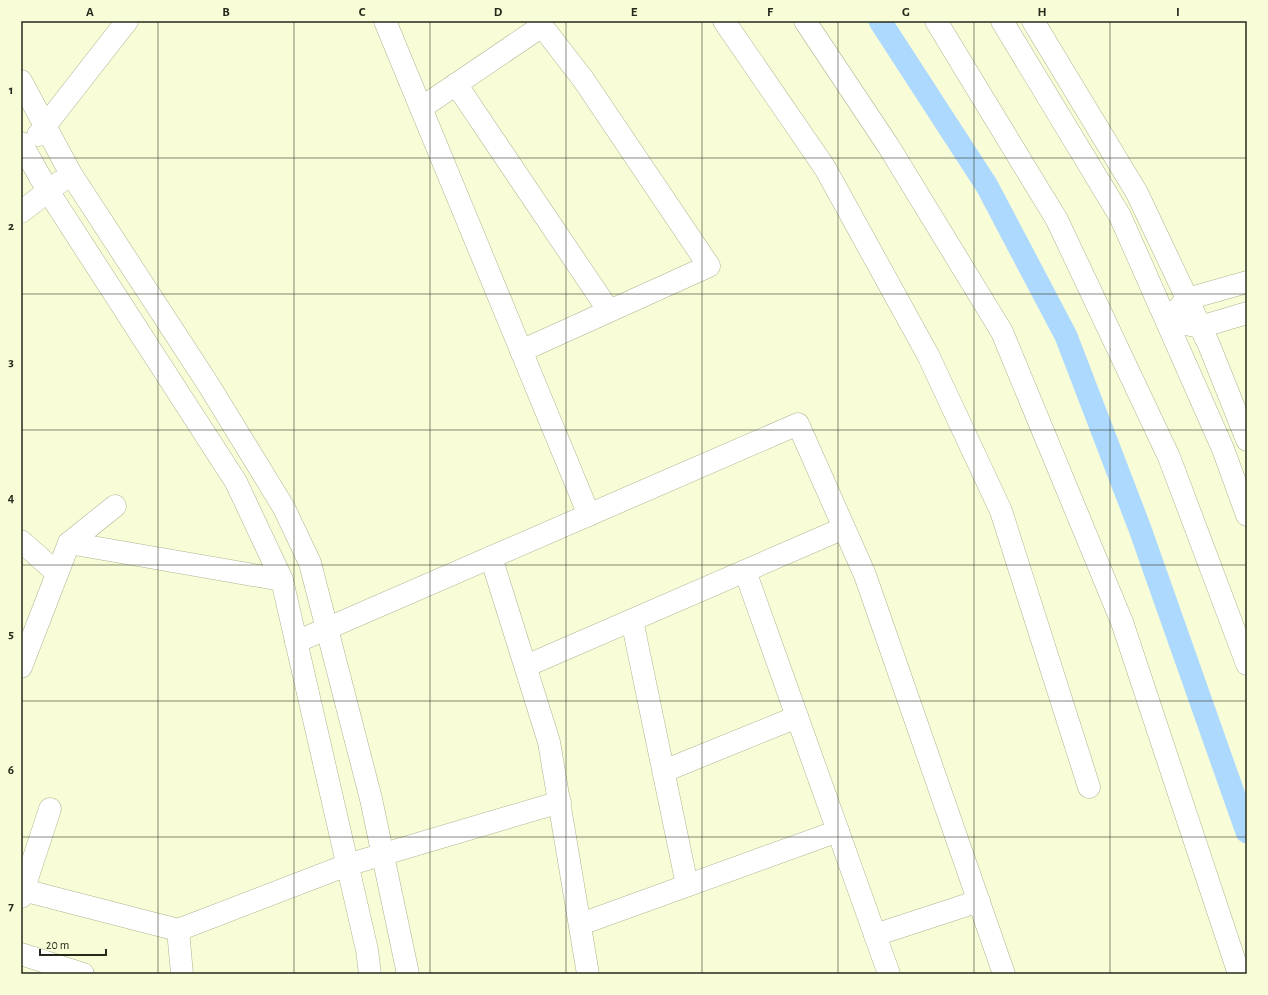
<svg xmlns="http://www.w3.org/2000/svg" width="1268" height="995" viewBox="0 0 1268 995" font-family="'Alegreya Sans',sans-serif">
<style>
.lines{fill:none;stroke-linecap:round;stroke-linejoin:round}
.canal{stroke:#add9fe;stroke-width:23}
.minor-casing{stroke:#aeb390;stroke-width:23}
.minor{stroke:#fff;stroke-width:22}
.grid{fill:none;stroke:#26281a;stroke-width:1;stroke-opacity:0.55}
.neatline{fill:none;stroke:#26281a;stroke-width:1.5}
.grid-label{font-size:13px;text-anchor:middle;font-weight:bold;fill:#26281a}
</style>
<rect width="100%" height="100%" fill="#f8fdd8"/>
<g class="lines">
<path class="canal" d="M880,21L987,186L1066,336L1140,529L1247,832"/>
<defs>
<g id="minor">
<path d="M385,21L589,515"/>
<path d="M724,21L825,168L928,355L1001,511L1089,787"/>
<path d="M805,21L889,147L1002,332L1122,622L1239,974"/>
<path d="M936,21L1057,220L1169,457L1247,664"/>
<path d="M1002,21L1120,216L1223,449L1247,515"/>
<path d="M1033,21L1137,193L1209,345L1247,440"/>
<path d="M21,81L71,174L208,384L284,508L310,563L371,799L408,974"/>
<path d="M456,84L609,311"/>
<path d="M421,108L542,26"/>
<path d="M38,135L127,21"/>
<path d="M21,143L48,191L236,482L282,580L367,950L370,974"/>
<path d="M21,212L60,182"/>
<path d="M1177,310L1187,299L1247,282"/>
<path d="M1186,324L1200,327L1247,313"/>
<path d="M521,351L709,266L583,79L538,21"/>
<path d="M21,541L57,573"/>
<path d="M69,543L282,580"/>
<path d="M491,557L549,742L588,974"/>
<path d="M745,571L889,974"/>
<path d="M632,620L687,885"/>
<path d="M296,642L798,424L865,575L1004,974"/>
<path d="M526,666L844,528"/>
<path d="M21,667L69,543L115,506"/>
<path d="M664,771L797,717"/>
<path d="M23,890L178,930L347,865L560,802"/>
<path d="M21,897L50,809"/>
<path d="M581,924L838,831"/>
<path d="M178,930L182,974"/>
<path d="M875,935L979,901"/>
<path d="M21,954L83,974"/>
</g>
</defs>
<use href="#minor" class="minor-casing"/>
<use href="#minor" class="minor"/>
</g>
<path class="grid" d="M158,21V974M294,21V974M430,21V974M566,21V974M702,21V974M838,21V974M974,21V974M1110,21V974M21,158H1247M21,294H1247M21,430H1247M21,565H1247M21,701H1247M21,837H1247"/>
<rect width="1268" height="995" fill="none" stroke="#f8fdd8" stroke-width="44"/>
<path d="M40 949v6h66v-6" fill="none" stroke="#26281a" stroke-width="2"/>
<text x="46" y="949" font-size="12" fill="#26281a" stroke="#f8fdd8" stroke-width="3" paint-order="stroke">20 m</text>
<rect x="22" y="22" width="1224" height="951" class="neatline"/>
<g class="grid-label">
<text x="90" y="16">A</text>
<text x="226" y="16">B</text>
<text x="362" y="16">C</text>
<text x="498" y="16">D</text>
<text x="634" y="16">E</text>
<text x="770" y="16">F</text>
<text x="906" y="16">G</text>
<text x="1042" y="16">H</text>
<text x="1178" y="16">I</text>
<text x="11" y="94">1</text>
<text x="11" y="230">2</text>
<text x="11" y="366">3</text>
<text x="11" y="502">4</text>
<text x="11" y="638">5</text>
<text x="11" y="774">6</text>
<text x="11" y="910">7</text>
</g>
</svg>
